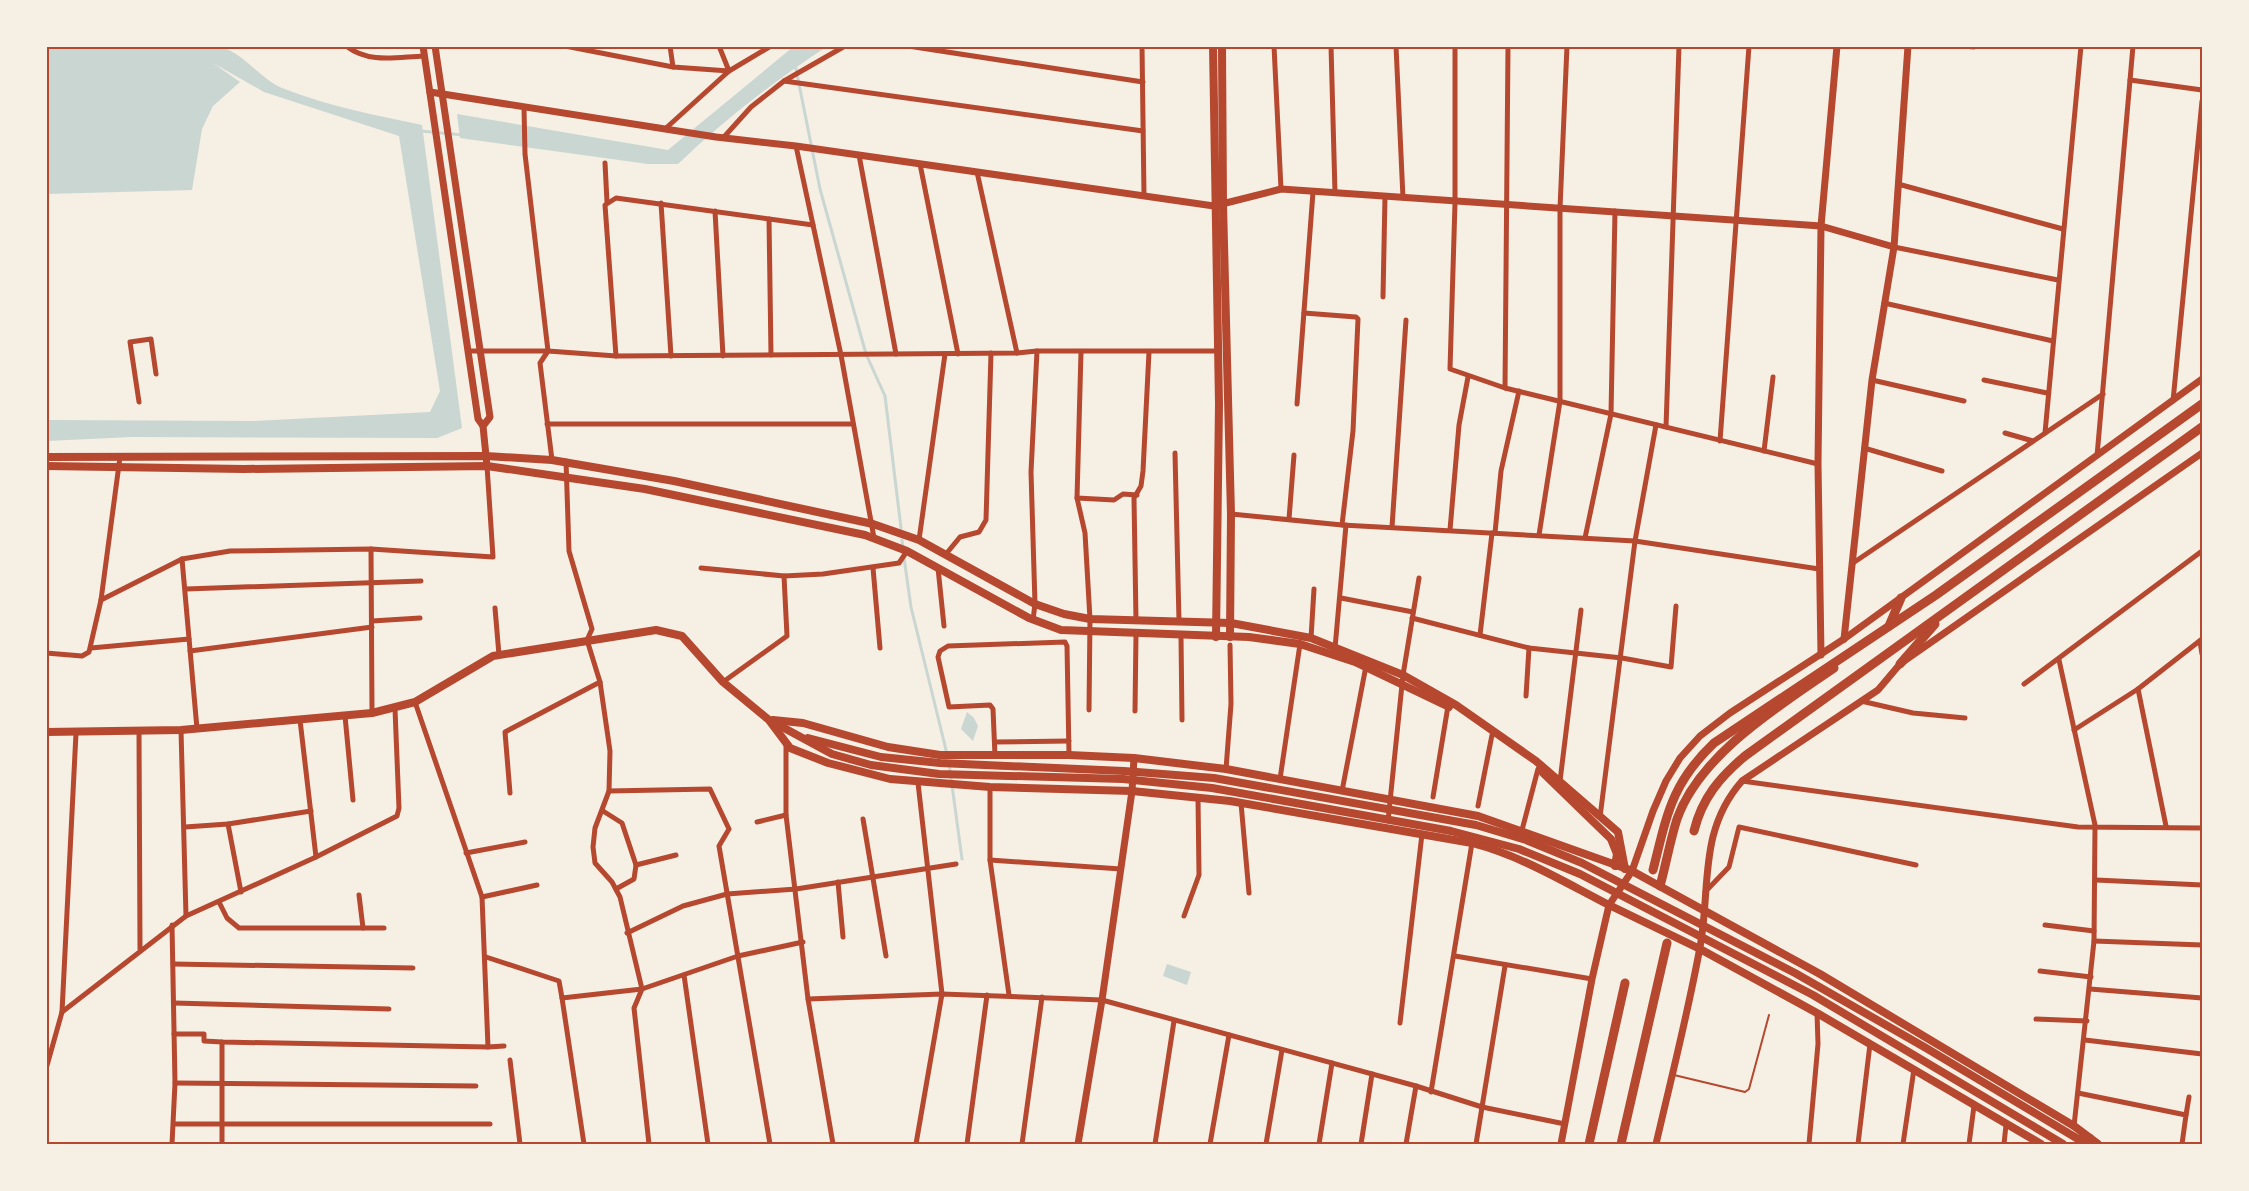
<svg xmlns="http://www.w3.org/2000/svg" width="2249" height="1191" viewBox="0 0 2249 1191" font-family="'DM Sans',sans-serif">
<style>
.water{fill:#c9d6d2}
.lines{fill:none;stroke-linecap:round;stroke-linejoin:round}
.stream{stroke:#c9d6d2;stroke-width:3}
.service{stroke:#b5482f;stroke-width:2}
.minor{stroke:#b5482f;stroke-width:5}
.tertiary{stroke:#b5482f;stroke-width:7}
.secondary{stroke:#b5482f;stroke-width:8}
.primary{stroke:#b5482f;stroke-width:8}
.trunk{stroke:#b5482f;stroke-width:9}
.neatline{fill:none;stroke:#b5482f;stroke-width:2}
</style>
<rect width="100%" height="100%" fill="#f6efe4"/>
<g class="water">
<path d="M46,47H221C245,54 259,78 282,88C327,106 375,115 422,125L462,428L437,438L132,437L47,441V420L254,421L430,412L440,391L399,136L264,92L213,63L240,82L213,106L202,129L192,190L47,194Z"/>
<path d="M793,47H826C773,82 724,120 678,164H648L460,138L457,114L668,150Z"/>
<path d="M967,712L974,718L978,726L973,741L961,729Z"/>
<path d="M1167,964L1191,972L1187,985L1163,976Z"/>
</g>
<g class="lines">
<g class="stream">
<path d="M795,64L820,189L866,354L885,396L901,528"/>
<path d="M421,131L463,135"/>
<path d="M902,540L903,549"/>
<path d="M904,558L911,607L947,754"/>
<path d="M949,763L962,859"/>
</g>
<path class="service" d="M1674,1075L1745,1092L1749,1089L1769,1015"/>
<g class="minor">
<path d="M346,46C370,64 396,57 424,56"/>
<path d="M565,46L673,67L729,71L719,46"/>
<path d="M670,46L673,67"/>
<path d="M908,46L1143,82"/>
<path d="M1142,46L1144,196"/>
<path d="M1274,46L1281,189"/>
<path d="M1331,46L1335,193"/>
<path d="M1396,46L1403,198"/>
<path d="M1455,46V203L1450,369L1505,388L1818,464"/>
<path d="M1964,46L1974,47"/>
<path d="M2130,80L2202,90"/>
<path d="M784,81L1143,131"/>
<path d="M524,108L525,154L548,351L540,363L552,460"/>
<path d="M665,129L729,71L771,46"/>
<path d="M723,138L751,107L784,81L845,46"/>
<path d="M796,146L841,355L874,538"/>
<path d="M859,155L896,354"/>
<path d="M605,163L607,202"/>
<path d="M920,164L958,354"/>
<path d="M977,172L1017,353"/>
<path d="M1898,184L2063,229"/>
<path d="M661,203L671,356"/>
<path d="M715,211L723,356"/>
<path d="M769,219L771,355"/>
<path d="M1894,247L2058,280"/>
<path d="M1383,297L1385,196"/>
<path d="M1884,303L2053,341"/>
<path d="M1304,313L1356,317L1358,319L1353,431L1342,525"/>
<path d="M468,351H548L616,356L1017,353L1037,351H1219"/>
<path d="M1081,352L1077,498L1085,533L1090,619L1089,710"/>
<path d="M616,356L605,205L616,198L813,225"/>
<path d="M1872,380L1964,401"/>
<path d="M1984,380L2047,393"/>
<path d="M1505,388L1508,46"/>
<path d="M2173,401L2202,101"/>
<path d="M139,402L130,342L151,339L156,374"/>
<path d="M1297,404L1313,192"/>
<path d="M547,424H853"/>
<path d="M1666,427L1679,46"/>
<path d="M2005,433L2033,441"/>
<path d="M2045,433L2081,46"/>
<path d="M1720,441L1749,46"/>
<path d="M1864,448L1942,471"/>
<path d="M1764,451L1773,377"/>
<path d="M1175,453L1179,621"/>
<path d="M2097,456L2133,46"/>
<path d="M566,461L569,551L592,629L587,640L600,682L610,751L609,791L595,828L593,847L595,863L612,882L620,897L642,989"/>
<path d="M1077,498L1114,500L1123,494L1137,495"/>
<path d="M1231,514L1342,525L1635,541L1819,569"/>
<path d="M1289,519L1294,455"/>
<path d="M1392,527L1406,320"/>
<path d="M1450,530L1459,425L1468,377"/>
<path d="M1495,533L1501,471L1519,391"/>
<path d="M1539,535L1560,401V208L1567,46"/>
<path d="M1585,538L1611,414L1615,211"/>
<path d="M919,540L945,354"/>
<path d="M371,549L372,713"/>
<path d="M946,554L960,537L979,532L986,520L991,353"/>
<path d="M182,559L197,729"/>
<path d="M1853,563L2103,394"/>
<path d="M701,568L784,576L823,574L899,563L907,551"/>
<path d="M873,568L880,648"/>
<path d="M938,568L944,626"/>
<path d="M186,589L421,581"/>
<path d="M1341,598L1413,612"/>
<path d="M101,600L182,559L230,551L371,549L493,557L487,466"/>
<path d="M495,608L499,655"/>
<path d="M1412,618L1529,648L1622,658L1671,667L1676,606"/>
<path d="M1033,620L1035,604L1031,472L1037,351"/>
<path d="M1136,620L1134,498L1141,486L1143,471L1149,352"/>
<path d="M372,621L420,618"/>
<path d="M1480,635L1492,533"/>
<path d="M1181,636L1182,720"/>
<path d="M1311,638L1314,589"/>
<path d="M2200,641L2202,654"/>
<path d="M91,648L189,639"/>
<path d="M1335,648L1346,525"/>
<path d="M190,651L372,627"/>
<path d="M46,653L82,656L89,652L101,600L120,457"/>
<path d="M2059,660L2095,825L2094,941L2074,1126"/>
<path d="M723,682L787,636L784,576"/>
<path d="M2024,684L2202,551"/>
<path d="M2138,689L2166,826"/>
<path d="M1526,696L1529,648"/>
<path d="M1861,701L1913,713L1965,718"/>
<path d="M1135,711L1136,634"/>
<path d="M345,716L353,800"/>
<path d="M300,720L316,857"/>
<path d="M181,730L186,916"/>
<path d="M2074,730L2138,689L2202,639"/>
<path d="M139,732L140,949"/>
<path d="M995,742L1069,741"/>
<path d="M786,743V815L808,999L833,1144"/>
<path d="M995,756L993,709L990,705L949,707L938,657L940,651L948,646L1065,642L1067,646L1069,755"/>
<path d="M1226,769L1231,704L1230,645"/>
<path d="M1280,779L1300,644"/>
<path d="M1560,781L1581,610"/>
<path d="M1742,781L2078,827L2202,828"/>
<path d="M990,787V860L1009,995"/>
<path d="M609,791L710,789L729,829L719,846L770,1144"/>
<path d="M1342,791L1366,666"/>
<path d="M510,793L505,732L600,682"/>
<path d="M1433,797L1448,706"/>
<path d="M1241,803L1249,893"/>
<path d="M1478,806L1492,735"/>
<path d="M603,811L622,823L636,865L634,879L616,889"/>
<path d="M1600,817L1635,541L1656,425"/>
<path d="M863,819L886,956"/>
<path d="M1388,821L1403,675L1419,578"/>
<path d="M757,822L786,815"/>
<path d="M228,824L241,892"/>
<path d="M185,827L228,824L311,811"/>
<path d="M1522,830L1538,769"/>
<path d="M466,853L525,842"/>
<path d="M990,860L1121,869"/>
<path d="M636,865L676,855"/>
<path d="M2096,880L2202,885"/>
<path d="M838,882L843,937"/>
<path d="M1705,892L1729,867L1739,827L1916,865"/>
<path d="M359,895L363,928"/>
<path d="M482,897L537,885"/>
<path d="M219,902L227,918L239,928H384"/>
<path d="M1184,916L1199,875L1198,798"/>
<path d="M172,925L175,1083L172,1144"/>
<path d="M2045,925L2094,931"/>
<path d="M627,933L683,906L727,894L796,889L956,864"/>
<path d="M2094,941L2202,945"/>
<path d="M1455,956L1592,979"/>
<path d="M486,957L559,981L562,998L642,989L738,956L803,942"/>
<path d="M173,964L413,968"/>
<path d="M2040,971L2091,977"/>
<path d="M684,975L708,1144"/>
<path d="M642,989L634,1008L649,1144"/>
<path d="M2090,989L2202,998"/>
<path d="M562,998L584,1144"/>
<path d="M808,999L942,994L1102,1000L1416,1086L1482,1107L1565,1124"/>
<path d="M174,1003L389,1009"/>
<path d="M62,1012L186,916L316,857L397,816L399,808L395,709"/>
<path d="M2036,1019L2087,1021"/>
<path d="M1400,1023L1422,834"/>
<path d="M174,1034H204V1041L222,1042L488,1047L482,897L415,702"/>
<path d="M2085,1040L2202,1054"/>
<path d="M222,1042V1144"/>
<path d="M488,1047L504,1046"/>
<path d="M510,1060L520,1144"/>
<path d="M46,1069L62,1012L76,733"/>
<path d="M175,1083L476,1086"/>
<path d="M1431,1092L1472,843"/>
<path d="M2078,1093L2186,1115L2182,1144"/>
<path d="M2186,1115L2189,1097"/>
<path d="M174,1124H490"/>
<path d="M916,1144L942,994L918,783"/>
<path d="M967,1144L987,995"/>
<path d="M1022,1144L1042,997"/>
<path d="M1155,1144L1174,1021"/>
<path d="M1210,1144L1229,1035"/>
<path d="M1266,1144L1282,1050"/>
<path d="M1319,1144L1332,1063"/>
<path d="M1361,1144L1372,1074"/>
<path d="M1406,1144L1416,1086"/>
<path d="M1476,1144L1505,966"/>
<path d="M1809,1144L1818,1044L1817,1013"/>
<path d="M1858,1144L1870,1044"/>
<path d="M1903,1144L1914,1069"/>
<path d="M1969,1144L1974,1106"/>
<path d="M2004,1144L2006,1125"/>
</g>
<g class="tertiary">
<path d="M423,46L478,419L483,426"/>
<path d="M435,46L490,417L483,426L487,466"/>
<path d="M430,92L716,137L796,146L1214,206L1281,189L1821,226L1894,247"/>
<path d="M1844,639L1872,380L1894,247L1908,46"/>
<path d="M1821,655L1818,464L1821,226L1837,46"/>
<path d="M1078,1144L1102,1000L1132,791L1134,758"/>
<path d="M1561,1144L1592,979L1609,905L1632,871L1653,811L1666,781L1680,758L1700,736L1730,713L1844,639L2202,379"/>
<path d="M1656,1144C1671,1079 1688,1013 1700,947C1711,887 1698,831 1742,781L1878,690L1900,664L2202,453"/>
</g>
<g class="secondary">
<path d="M1213,46L1219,404L1216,637"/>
<path d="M1222,46L1223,205L1231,514L1230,637"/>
<path d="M773,720L803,723L888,747L940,755H1069L1134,758L1226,769L1478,816L1630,870"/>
<path d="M773,722L832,754L871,765L939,774L1123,779L1212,788L1451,831L1519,849L1580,874L1813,995L2063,1144"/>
<path d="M46,732L181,730L372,713L415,702L493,656L656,630L682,636L723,682L769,720L790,748L828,763L890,779L990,787L1132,791L1230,801L1472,843C1522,856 1564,882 1609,905"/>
<path d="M808,738L881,757L940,763L1124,771L1214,778L1476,825L1526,840L1582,863L1795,973L1926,1048L2078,1139L2090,1138"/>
</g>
<g class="primary">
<path d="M46,457L486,456L552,460L674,481L873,524L919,540L1035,604L1064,614L1090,619L1231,623L1311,638L1403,675L1456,705L1536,761L1618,832L1625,869"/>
<path d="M46,466L244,469L487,466L645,489L865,535L907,551L1029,618L1061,630L1249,637L1300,644L1355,662L1449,707"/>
<path d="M1543,773L1611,839L1617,854L1615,866"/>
<path d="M1632,871L1820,974L2074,1126L2098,1144"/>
<path d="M1609,905L1700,949L1817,1013L2041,1144"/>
</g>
<g class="trunk">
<path d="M1889,626L1901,598"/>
<path d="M1900,664L1935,624"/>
<path d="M1694,831C1702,798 1720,777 1745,756L2202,427"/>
<path d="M1653,870C1667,815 1671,784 1714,743L1936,595L2202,404"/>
<path d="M1660,886C1666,864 1670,841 1677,819C1700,754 1779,706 1834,668"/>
<path d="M1589,1144L1625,983"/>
<path d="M1621,1144L1667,943"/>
</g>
</g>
<rect width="2249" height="1191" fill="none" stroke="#f6efe4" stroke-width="96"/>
<rect x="48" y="48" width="2153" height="1095" class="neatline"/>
</svg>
